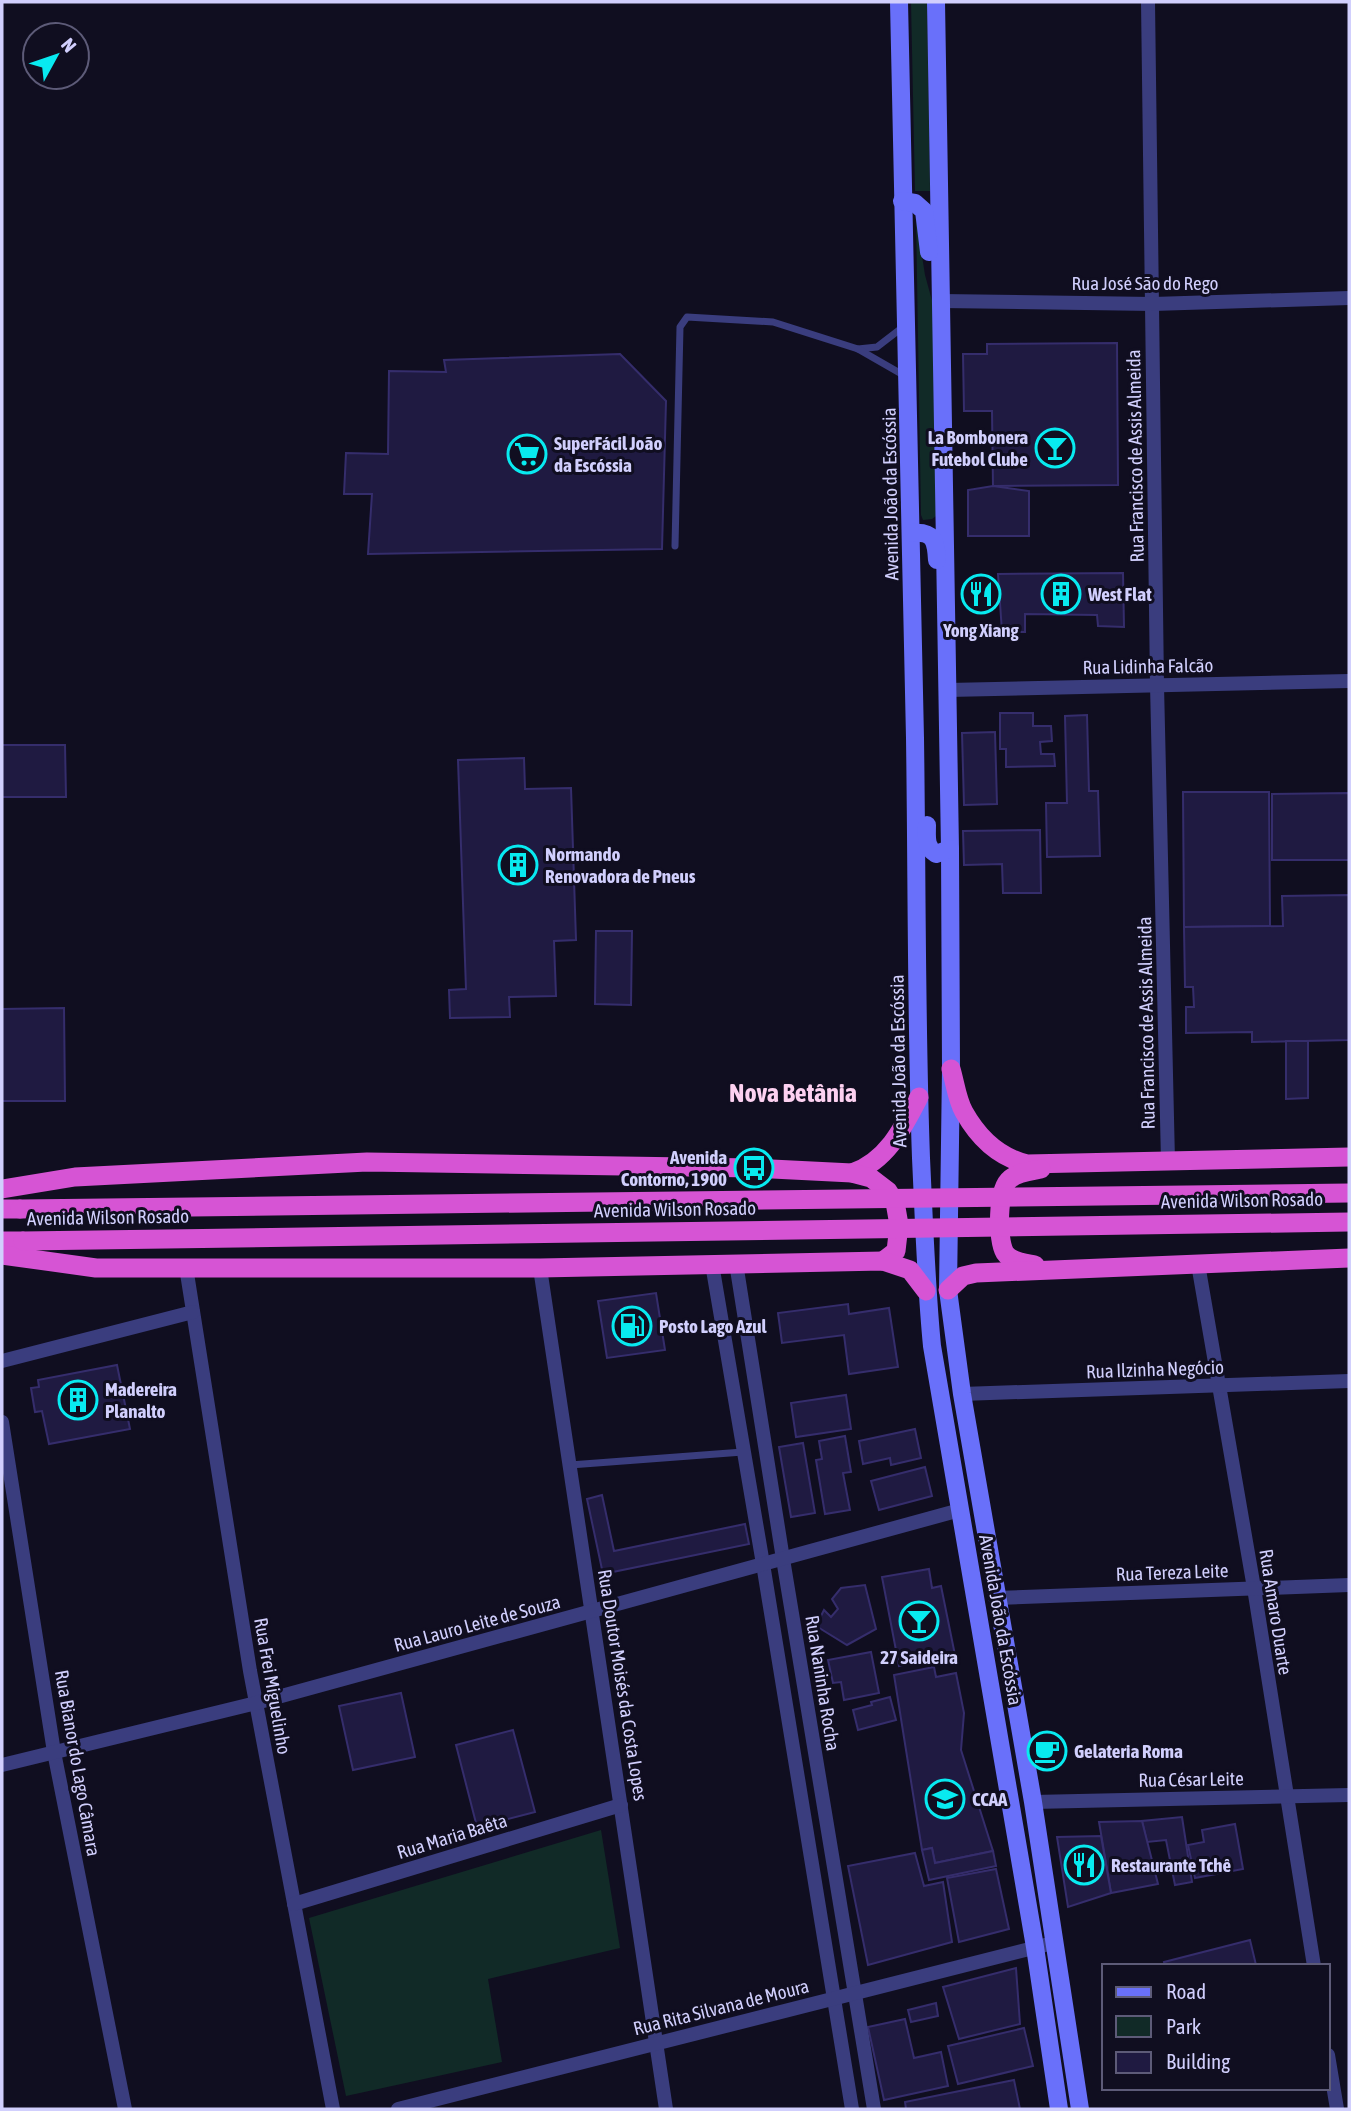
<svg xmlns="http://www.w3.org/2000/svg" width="1351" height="2111" viewBox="0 0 1351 2111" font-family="'Asap Condensed',sans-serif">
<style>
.green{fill:#112a27}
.building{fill:#1f1a41;stroke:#352d6c;stroke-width:2}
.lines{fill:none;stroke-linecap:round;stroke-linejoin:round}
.service{stroke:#3a3d7e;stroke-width:7}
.minor{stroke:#3a3d7e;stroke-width:14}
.secondary{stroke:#6970fa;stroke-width:18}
.trunk{stroke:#d654d4;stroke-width:19}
.trunk-bridge{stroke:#d654d4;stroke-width:19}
.labels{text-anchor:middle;stroke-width:6;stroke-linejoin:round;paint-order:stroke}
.street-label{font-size:19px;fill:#d1cffd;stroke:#100e20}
.poi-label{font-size:19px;font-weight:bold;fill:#d1cffd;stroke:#100e20;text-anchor:start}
.district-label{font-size:26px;font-weight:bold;fill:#fdd1f1;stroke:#100e20}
</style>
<rect width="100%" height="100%" fill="#100e20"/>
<g class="green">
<path d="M911,2H927L930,191H915Z"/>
<path d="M916,218L925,275L934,308L936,516L932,519L923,520L921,515Z"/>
<path d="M601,1830L620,1948L488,1979L502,2062L346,2096L309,1918Z"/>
</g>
<g class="building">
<path d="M1117,343L1118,485L993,486L992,411H964L963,354H987V344Z"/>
<path d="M620,354L666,401L662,549L368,554L372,494H344L346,453L388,454L389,371L446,372L444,360Z"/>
<path d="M993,486L1029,491V536H968V490Z"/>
<path d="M1123,573L1124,627L1098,626L1097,615L1025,614V632H1002L998,574Z"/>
<path d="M1000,713H1033V726H1051L1052,741L1040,742L1041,754H1054L1055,766L1006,767V749H1000Z"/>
<path d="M1087,715L1089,791H1098L1100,856L1047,857L1046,803H1067L1065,716Z"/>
<path d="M995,732L997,804L964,805L962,733Z"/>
<path d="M2,745H65L66,797H2Z"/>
<path d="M524,758L525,789L571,788L576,940L554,941L556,996L509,997L510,1017L450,1018L449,990L466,989L458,760Z"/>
<path d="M1183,792H1269L1270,926L1184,927Z"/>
<path d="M1349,793V860H1272V794Z"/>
<path d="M1040,830L1041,893H1003L1002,864L964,865L963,831Z"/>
<path d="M1349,895V1040L1252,1042V1032L1186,1033V1007H1194L1193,987H1185L1184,927L1283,926L1282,896Z"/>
<path d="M596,931H632L631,1005L595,1004Z"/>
<path d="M64,1008L65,1101H2V1009Z"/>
<path d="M1286,1041H1308V1098L1286,1099Z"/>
<path d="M656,1293L665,1350L607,1358L598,1301Z"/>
<path d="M848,1304L849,1314L889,1308L898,1367L849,1374L844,1335L782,1343L778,1313Z"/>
<path d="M117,1365L130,1429L49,1444L42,1411L35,1412L31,1388L39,1387L38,1380Z"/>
<path d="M846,1395L851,1429L796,1437L791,1403Z"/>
<path d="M915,1429L921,1458L891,1465L890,1458L863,1464L859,1441Z"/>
<path d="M845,1436L851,1472L843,1473L850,1510L825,1514L816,1460L822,1459L819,1441Z"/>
<path d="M803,1443L815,1513L791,1517L779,1447Z"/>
<path d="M925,1467L932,1496L879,1510L871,1481Z"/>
<path d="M602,1495L614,1551L745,1524L749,1544L603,1574L587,1499Z"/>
<path d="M929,1569L932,1588L941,1586L955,1655L899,1666L882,1577Z"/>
<path d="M865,1585L876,1629L847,1645L816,1626L824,1610L831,1617L838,1609L832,1599L841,1588Z"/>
<path d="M871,1652L879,1693L844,1700L841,1682L833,1683L828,1660Z"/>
<path d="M934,1667L936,1677L956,1673L964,1713L961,1750L993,1851L935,1863L932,1848L922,1850L894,1675Z"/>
<path d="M401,1693L415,1757L353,1770L339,1706Z"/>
<path d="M890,1697L896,1720L858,1730L853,1710L872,1705L871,1702Z"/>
<path d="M513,1730L535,1812L477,1827L456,1745Z"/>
<path d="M1182,1817L1192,1882L1175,1885L1166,1840L1147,1842L1142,1821Z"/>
<path d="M1142,1821L1158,1884L1111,1893L1099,1822Z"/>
<path d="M1235,1824L1243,1869L1195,1878L1188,1845L1204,1842L1202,1830Z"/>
<path d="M1101,1836L1111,1893L1068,1907L1057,1837Z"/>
<path d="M932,1848L935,1863L993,1851L996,1866L929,1880L922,1850Z"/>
<path d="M915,1853L924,1886L943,1882L952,1942L868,1965L848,1866Z"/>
<path d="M996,1869L1009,1929L959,1942L947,1878Z"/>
<path d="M1250,1940L1256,1965L1165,1966L1164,1962Z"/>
<path d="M1016,1968L1020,2024L959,2039L943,1987Z"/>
<path d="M936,2003L938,2016L911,2022L908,2010Z"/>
<path d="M905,2019L914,2058L941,2052L948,2086L884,2100L868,2027Z"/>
<path d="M1024,2028L1033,2066L958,2084L948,2046Z"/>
<path d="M1014,2080L1020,2109H906L905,2102Z"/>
</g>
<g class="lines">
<g class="service">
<path d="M858,349L877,347L903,327"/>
<path d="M675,546L680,327L687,317L773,322L858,349L905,376"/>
<path d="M570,1465L743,1452"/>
</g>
<g class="minor">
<path d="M1148,2L1157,685L1168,1161"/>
<path d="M941,301L1153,304L1349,298"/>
<path d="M948,690L1349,681"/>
<path d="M736,1263L783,1559L874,2109"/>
<path d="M712,1264L763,1564L852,2109"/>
<path d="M1198,1264L1254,1588L1314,1966"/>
<path d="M186,1267L250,1671L333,2109"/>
<path d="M540,1268L666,2109"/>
<path d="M2,1361L193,1312"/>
<path d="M962,1394L1349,1381"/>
<path d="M2,1422L54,1752L125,2109"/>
<path d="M997,1598L1349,1585"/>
<path d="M2,1765L256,1703L960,1510"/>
<path d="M1033,1802L1349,1795"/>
<path d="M294,1904L621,1805"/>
<path d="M1328,2055L1337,2109"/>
<path d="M398,2109L1053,1943"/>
</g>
<g class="secondary">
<path d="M899,2C902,247 912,493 915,738C917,878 916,1018 921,1158C924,1221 926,1284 932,1346L1035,1947L1059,2109"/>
<path d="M936,2L950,849L951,1069L948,1290L962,1394L1033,1802L1080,2109"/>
<path d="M902,201L915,203L924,211L929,252"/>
<path d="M912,533C934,531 936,541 937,560"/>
<path d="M927,825C927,837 925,847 936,854L950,849"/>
</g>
<g class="trunk">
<path d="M951,1069C955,1082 957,1100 964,1112C978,1137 998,1157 1027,1164L1349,1157"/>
<path d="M852,1173C887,1161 903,1128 919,1097"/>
<path d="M2,1189L75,1177L367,1162L754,1168L852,1173L871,1178L888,1191L895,1202L899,1225L896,1251L883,1261"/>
<path d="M2,1209H20"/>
<path d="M2,1241H23"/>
<path d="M2,1255L96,1268H540L883,1261L910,1270L926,1291"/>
<path d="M1035,1265C1025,1263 1011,1262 1005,1253C997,1240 997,1189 1010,1179C1018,1172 1031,1171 1041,1169"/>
<path d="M948,1290L963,1276L976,1273L1349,1258"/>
</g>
<g class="trunk-bridge">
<path d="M20,1209L1349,1193"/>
<path d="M23,1241L1349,1222"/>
</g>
</g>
<defs>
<symbol id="bar-ring" viewBox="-11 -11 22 22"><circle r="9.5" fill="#100e20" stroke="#08eaf0" stroke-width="1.5"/><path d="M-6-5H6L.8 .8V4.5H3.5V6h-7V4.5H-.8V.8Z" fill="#08eaf0"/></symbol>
<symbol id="supermarket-ring" viewBox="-11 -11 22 22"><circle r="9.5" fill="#100e20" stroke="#08eaf0" stroke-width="1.5"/><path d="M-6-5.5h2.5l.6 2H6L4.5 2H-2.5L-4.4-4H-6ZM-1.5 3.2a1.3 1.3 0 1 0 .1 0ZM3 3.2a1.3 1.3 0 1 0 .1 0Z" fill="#08eaf0"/></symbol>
<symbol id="restaurant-ring" viewBox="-11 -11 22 22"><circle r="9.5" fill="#100e20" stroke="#08eaf0" stroke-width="1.5"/><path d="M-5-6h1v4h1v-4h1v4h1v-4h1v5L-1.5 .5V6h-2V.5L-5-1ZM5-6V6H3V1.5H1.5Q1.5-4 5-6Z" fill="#08eaf0"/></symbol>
<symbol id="building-ring" viewBox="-11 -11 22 22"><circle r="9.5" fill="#100e20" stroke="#08eaf0" stroke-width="1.5"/><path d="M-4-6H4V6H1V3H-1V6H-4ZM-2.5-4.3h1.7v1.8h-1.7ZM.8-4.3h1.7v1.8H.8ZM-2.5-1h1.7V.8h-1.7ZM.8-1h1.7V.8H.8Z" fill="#08eaf0"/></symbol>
<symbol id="bus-ring" viewBox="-11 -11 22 22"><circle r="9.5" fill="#100e20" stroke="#08eaf0" stroke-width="1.5"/><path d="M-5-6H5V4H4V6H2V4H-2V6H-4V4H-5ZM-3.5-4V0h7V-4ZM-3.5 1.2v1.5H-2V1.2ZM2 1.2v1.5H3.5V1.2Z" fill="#08eaf0"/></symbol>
<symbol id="fuel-ring" viewBox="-11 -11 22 22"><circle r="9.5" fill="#100e20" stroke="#08eaf0" stroke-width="1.5"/><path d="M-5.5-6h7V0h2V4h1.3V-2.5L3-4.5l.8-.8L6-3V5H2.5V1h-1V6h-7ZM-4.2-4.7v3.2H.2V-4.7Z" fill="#08eaf0"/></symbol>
<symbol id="cafe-ring" viewBox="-11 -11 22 22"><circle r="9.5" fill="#100e20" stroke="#08eaf0" stroke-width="1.5"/><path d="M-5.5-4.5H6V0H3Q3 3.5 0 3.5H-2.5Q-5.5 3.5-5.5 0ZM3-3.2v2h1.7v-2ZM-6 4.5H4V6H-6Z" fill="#08eaf0"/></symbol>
<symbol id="school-ring" viewBox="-11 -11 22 22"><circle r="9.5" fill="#100e20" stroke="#08eaf0" stroke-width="1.5"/><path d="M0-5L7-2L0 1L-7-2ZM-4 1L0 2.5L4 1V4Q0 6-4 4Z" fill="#08eaf0"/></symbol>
</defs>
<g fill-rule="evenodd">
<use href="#bar-ring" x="1033" y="426" width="44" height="44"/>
<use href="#supermarket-ring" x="505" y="432" width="44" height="44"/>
<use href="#restaurant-ring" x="959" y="572" width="44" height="44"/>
<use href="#building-ring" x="1039" y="572" width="44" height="44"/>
<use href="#building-ring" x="496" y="843" width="44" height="44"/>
<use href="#bus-ring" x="732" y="1146" width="44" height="44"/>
<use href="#fuel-ring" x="610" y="1304" width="44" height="44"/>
<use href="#building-ring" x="56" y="1378" width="44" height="44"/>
<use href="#bar-ring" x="897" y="1599" width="44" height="44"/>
<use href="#cafe-ring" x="1025" y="1729" width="44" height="44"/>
<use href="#school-ring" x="923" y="1777" width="44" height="44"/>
<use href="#restaurant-ring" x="1062" y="1843" width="44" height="44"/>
</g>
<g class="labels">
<g class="street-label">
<text x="1145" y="290">Rua José São do Rego</text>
<text transform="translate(1135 456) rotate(-91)" y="7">Rua Francisco de Assis Almeida</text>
<text transform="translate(890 494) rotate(-91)" y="7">Avenida João da Escóssia</text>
<text transform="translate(1148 666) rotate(-1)" y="7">Rua Lidinha Falcão</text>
<text transform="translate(1146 1023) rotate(-91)" y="7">Rua Francisco de Assis Almeida</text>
<text transform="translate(898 1061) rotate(-91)" y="7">Avenida João da Escóssia</text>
<text transform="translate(1242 1200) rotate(-1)" y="7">Avenida Wilson Rosado</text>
<text transform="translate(675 1209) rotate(-1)" y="7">Avenida Wilson Rosado</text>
<text transform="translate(108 1217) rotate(-1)" y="7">Avenida Wilson Rosado</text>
<text transform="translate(1155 1369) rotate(-2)" y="7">Rua Ilzinha Negócio</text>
<text transform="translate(1172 1572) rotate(-2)" y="7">Rua Tereza Leite</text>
<text transform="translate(1276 1612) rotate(81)" y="7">Rua Amaro Duarte</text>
<text transform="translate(1001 1620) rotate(80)" y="7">Avenida João da Escóssia</text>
<text transform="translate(477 1623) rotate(-15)" y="7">Rua Lauro Leite de Souza</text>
<text transform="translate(823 1683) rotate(81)" y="7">Rua Naninha Rocha</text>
<text transform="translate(623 1685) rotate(81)" y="7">Rua Doutor Moisés da Costa Lopes</text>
<text transform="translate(273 1686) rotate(80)" y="7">Rua Frei Miguelinho</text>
<text transform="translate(78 1763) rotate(80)" y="7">Rua Bianor do Lago Câmara</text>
<text transform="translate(1191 1779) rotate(-1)" y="7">Rua César Leite</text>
<text transform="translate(452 1836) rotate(-17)" y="7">Rua Maria Baêta</text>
<text transform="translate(721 2007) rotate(-14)" y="7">Rua Rita Silvana de Moura</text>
</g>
<g class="poi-label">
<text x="1028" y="444" text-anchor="end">La Bombonera<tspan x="1028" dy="22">Futebol Clube</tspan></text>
<text x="554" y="450">SuperFácil João<tspan x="554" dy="22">da Escóssia</tspan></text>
<text x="1088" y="601">West Flat</text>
<text x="981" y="637" text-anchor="middle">Yong Xiang</text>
<text x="545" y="861">Normando<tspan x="545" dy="22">Renovadora de Pneus</tspan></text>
<text x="727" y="1164" text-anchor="end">Avenida<tspan x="727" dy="22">Contorno, 1900</tspan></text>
<text x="659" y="1333">Posto Lago Azul</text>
<text x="105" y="1396">Madereira<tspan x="105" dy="22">Planalto</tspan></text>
<text x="919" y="1664" text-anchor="middle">27 Saideira</text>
<text x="1074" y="1758">Gelateria Roma</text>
<text x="972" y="1806">CCAA</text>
<text x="1111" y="1872">Restaurante Tchê</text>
</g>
<g class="district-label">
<text x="793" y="1102">Nova Betânia</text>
</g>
</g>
<rect width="1351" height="2111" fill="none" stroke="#d1cffd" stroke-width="7"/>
<rect x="1102" y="1964" width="228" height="126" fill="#100e20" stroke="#5d5b78" stroke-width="2"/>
<rect x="1116" y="1987" width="35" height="10" fill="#6970fa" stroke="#5d5b78" stroke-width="2"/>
<text x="1166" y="1999" font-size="21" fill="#d1cffd">Road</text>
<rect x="1116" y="2016" width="35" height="21" fill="#112a27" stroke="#5d5b78" stroke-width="2"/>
<text x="1166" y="2034" font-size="21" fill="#d1cffd">Park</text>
<rect x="1116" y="2052" width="35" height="21" fill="#1f1a41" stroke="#5d5b78" stroke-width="2"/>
<text x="1166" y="2069" font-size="21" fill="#d1cffd">Building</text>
<g transform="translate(56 56) rotate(50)"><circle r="33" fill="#100e20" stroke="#5d5b78" stroke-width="2"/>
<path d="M0-5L12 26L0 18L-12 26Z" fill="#08eaf0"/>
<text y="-10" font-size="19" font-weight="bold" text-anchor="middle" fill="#d1cffd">N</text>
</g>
</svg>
